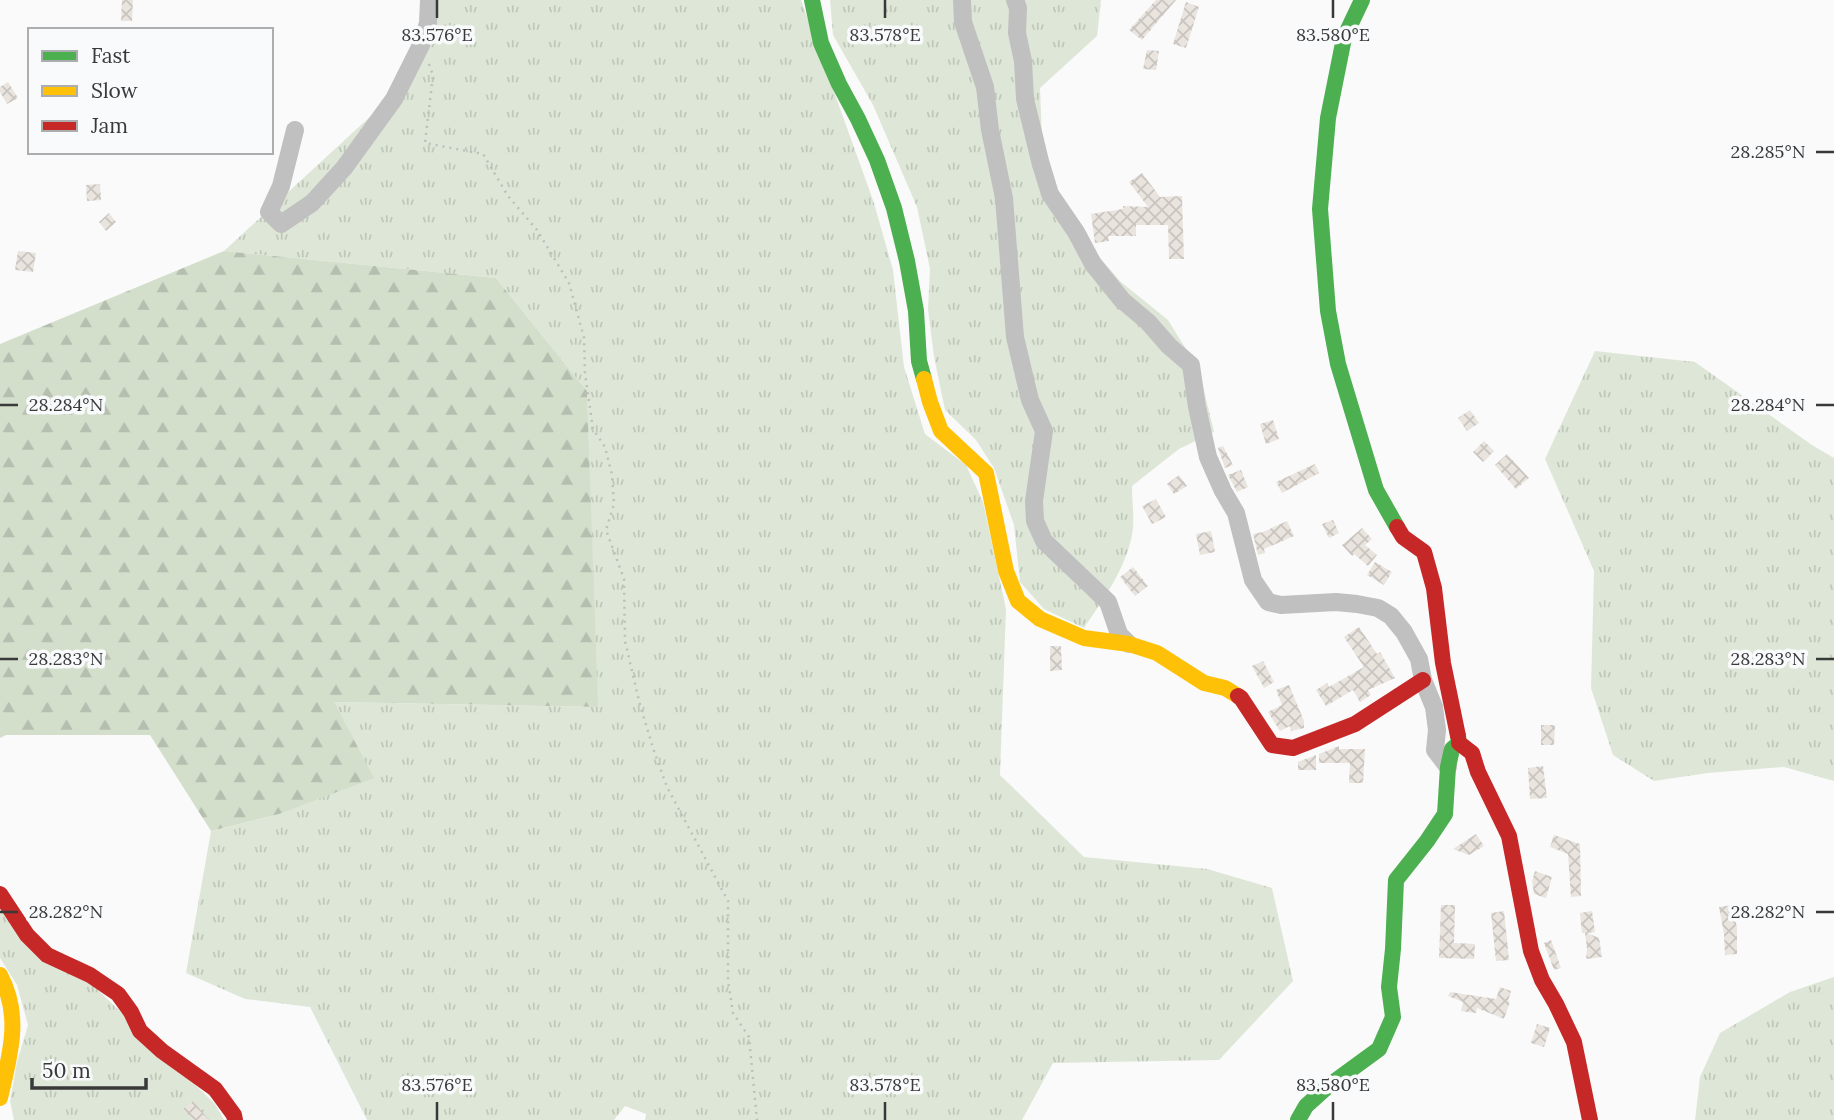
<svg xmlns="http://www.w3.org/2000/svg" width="1834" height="1120" viewBox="0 0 1834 1120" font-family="Lora,serif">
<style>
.grass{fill:url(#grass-tufts)}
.forest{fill:url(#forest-firs)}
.building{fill:url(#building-cross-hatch)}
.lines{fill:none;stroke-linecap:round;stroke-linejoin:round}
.path{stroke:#bebebf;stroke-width:2.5;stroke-dasharray:2 5;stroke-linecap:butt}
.street{stroke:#c0c0c0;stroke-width:18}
.fast{stroke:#4caf50;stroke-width:16}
.slow{stroke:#ffc107;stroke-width:16}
.jam{stroke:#c62828;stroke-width:16}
.ticks{fill:none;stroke:#39393a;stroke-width:2.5}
.ticks-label{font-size:18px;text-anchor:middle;fill:#39393a;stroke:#f9fafc;stroke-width:7;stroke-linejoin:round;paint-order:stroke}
</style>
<defs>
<pattern id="grass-tufts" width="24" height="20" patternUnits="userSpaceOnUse" patternTransform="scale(1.75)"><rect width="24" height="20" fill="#dee7d7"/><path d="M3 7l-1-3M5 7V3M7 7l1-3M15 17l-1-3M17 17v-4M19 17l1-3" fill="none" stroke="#bfc7b9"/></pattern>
<pattern id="forest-firs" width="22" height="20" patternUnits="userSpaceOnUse" patternTransform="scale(1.75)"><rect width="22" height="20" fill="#d3decb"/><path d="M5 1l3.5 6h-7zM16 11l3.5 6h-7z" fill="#b6bfaf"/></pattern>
<pattern id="building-cross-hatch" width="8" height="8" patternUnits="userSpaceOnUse" patternTransform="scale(1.75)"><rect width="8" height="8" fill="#e9e4de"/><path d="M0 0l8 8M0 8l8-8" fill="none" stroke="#c9c4bf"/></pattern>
</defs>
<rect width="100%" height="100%" fill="#fafafb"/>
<g class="grass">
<path d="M436,0H801L874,203L893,270L904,367L925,434L966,465L983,502L1006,609L1000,775L1084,857L1207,869L1272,888L1293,981L1219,1060L1053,1063L1022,1120H645L646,1114L625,1106L614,1120H367L310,1007L245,999L186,973L211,831L279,814L333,702L597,707L587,391L496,278L224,251L412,78Z"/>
<path d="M830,0H1101L1097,36L1040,88L1043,163L1079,230L1101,259L1121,282L1168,320L1199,370L1214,432L1179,449L1132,486C1132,501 1135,520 1132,535C1125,570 1103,600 1084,628L1044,609L1020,582L1014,525L994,468L976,440L945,410L934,357L928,309L930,269L917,207L873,105L833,35Z"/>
<path d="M1595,351L1695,362L1812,445L1834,458V781L1784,767L1708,773L1654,781L1613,755L1591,688L1594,571L1545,459Z"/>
<path d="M0,909L93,985L215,1104L224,1120H14L10,1101L17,1062L28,1025L17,985L0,958Z"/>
<path d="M1834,977V1120H1695L1700,1077L1720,1033L1790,992Z"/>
</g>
<path class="forest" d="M224,251L496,278L587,391L598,707L334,702L374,778L279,814L211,831L150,735H6L0,738V344Z"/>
<g class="building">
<path d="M122,0H133L132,21H121Z"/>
<path d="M1156,0H1176L1142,40L1129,30Z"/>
<path d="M1186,2L1199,7L1186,48L1173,44Z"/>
<path d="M1147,50L1159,51L1156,70L1143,69Z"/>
<path d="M8,82L18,98L7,104L0,92V87Z"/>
<path d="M1142,173L1160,197L1182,196L1184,259H1169L1168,225H1136V236H1108L1109,241L1095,243L1091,214L1123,209V206L1148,207L1129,182Z"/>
<path d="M100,184L101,200L87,201L86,185Z"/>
<path d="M109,213L116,222L106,231L99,222Z"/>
<path d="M18,251L36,253L33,272L15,270Z"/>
<path d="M1470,410L1479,423L1467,431L1458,418Z"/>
<path d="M1273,420L1279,439L1266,444L1260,424Z"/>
<path d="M1484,441L1494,451L1483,462L1473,452Z"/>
<path d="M1223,446L1233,465L1225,468L1218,448Z"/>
<path d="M1507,454L1529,478L1516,489L1495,465Z"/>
<path d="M1315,464L1319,473L1282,493L1276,482Z"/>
<path d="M1241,470L1248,487L1237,492L1228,475Z"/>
<path d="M1179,475L1187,486L1174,494L1167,484Z"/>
<path d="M1156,499L1166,517L1152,524L1142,506Z"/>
<path d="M1333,520L1339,533L1329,538L1322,524Z"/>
<path d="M1287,521L1294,536L1264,549L1265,553L1258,555L1253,534L1263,532Z"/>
<path d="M1362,528L1372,539L1365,545L1377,555L1368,566L1354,554L1352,556L1342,545Z"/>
<path d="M1211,531L1215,552L1200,555L1196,534Z"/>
<path d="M1375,562L1392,572L1384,585L1367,575Z"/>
<path d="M1133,567L1148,586L1135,596L1120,577Z"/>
<path d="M1359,627L1377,654L1380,652L1395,678L1368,690L1371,695L1360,702L1353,690L1326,706L1316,690L1327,683L1329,687L1364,667L1344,637Z"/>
<path d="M1050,646H1061L1062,670L1050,671Z"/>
<path d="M1263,661L1274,682L1264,688L1252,666Z"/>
<path d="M1289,685L1304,721V728L1291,731L1290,726L1280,731L1268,712L1282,705L1276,690Z"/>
<path d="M1541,725H1555L1554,745H1541Z"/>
<path d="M1339,746V749H1365L1363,783H1349L1350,763H1319V754Z"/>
<path d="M1316,755V770H1298V762Z"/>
<path d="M1543,766L1547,798L1530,799L1528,768Z"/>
<path d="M1476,834L1484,846L1469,855L1453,849Z"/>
<path d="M1554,835L1580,844L1581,896L1571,897L1568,854L1550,847Z"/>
<path d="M1535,871L1552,877L1546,898L1534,894L1532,881Z"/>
<path d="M1441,905H1455L1454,943L1475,944L1474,959L1439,958Z"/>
<path d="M1732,905L1737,928V954L1725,955L1724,934L1719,907Z"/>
<path d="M1504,911L1509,960L1496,961L1491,913Z"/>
<path d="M1592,911L1595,932L1587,933L1599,938L1602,957L1586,959L1587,949L1585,933H1582L1580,913Z"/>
<path d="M1551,940L1561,968L1554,970L1544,943Z"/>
<path d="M1500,987L1511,991L1508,1001L1510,1002L1504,1019L1477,1008L1476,1013L1461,1011L1463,1002L1448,996L1450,992L1496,999Z"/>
<path d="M1537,1024L1550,1028L1544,1047L1531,1043Z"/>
<path d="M193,1101L209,1120H193L183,1109Z"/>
</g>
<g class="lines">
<path class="path" d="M429,64L433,75L425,143L483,154L508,196L537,230L569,283L584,338L585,374L593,429L605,447L612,475L614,504L606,530L624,579L625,641L640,705L654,751L667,787L728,901V981L733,1013L749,1037L757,1120"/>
<g class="street">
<path d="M962,0L963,22L985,87L990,130L1004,198L1015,337L1030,400L1044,431L1034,501L1035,521L1044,541L1108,602L1119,634L1129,644"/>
<path d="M1015,0L1018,8L1017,33L1023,61L1025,99L1040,161L1050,194L1076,232L1093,264L1122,300L1148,322L1169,346L1191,365L1197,407L1208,457L1223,491L1236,513L1253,580L1268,602L1281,605L1336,602L1357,604L1378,608L1391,616L1404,632L1419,659L1423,680L1434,707L1437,730L1435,750L1448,767"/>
<path d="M295,130L281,186L269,212L281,224L312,203L344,168L394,99L421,45L428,23L429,0"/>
</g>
<g class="fast">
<path d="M812,0L821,43L839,84L858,119L877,160L894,208L907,261L916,311L919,361L924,379"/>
<path d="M1362,0L1344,38L1328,118L1320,209L1328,311L1338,364L1376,490L1397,527"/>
<path d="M1298,1120L1306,1106L1327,1087L1379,1049L1393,1017L1389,987L1393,949L1396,880L1427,841L1445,814L1448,767L1452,749L1459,743L1458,736"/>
</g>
<g class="slow">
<path d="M924,379L930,402L941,431L986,473L1006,571L1018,601L1040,619L1084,638L1129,644L1157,653L1204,683L1225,688L1238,696"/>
<path d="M0,975C22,1016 10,1055 0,1098"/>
</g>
<g class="jam">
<path d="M1397,527L1403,537L1424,552L1434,588L1443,663L1458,736"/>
<path d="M1238,696L1241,698L1272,745L1293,748L1355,724L1423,680"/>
<path d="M1459,743L1472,753L1478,772L1509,836L1531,951L1542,980L1556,1004L1574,1042L1590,1120"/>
<path d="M0,894L27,935L47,955L90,975L118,994L131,1012L140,1031L162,1051L215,1089L234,1115L235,1120"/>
</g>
</g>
<path class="ticks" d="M437,0V18M885,0V18M1333,0V18M1816,152H1834M0,405H18M1816,405H1834M0,659H18M1816,659H1834M0,912H18M1816,912H1834M437,1102V1120M885,1102V1120M1333,1102V1120"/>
<g class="ticks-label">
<text x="437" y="41">83.576°E</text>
<text x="885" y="41">83.578°E</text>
<text x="1333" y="41">83.580°E</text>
<text x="1768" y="158">28.285°N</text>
<text x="66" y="411">28.284°N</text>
<text x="1768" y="411">28.284°N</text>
<text x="66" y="665">28.283°N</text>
<text x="1768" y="665">28.283°N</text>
<text x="66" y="918">28.282°N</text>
<text x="1768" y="918">28.282°N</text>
<text x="437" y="1091">83.576°E</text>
<text x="885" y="1091">83.578°E</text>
<text x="1333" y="1091">83.580°E</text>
</g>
<rect x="28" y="28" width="245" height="126" fill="#f9fafc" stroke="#acadae" stroke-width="2"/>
<rect x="42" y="51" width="35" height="10" fill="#4caf50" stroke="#acadae" stroke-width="2"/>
<text x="91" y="63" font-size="21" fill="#39393a">Fast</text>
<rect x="42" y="86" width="35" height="10" fill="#ffc107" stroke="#acadae" stroke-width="2"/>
<text x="91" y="98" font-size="21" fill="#39393a">Slow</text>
<rect x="42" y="121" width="35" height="10" fill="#c62828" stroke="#acadae" stroke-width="2"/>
<text x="91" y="133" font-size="21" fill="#39393a">Jam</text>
<path d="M32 1078v10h114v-10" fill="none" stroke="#39393a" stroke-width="3.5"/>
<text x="42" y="1078" font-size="21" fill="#39393a" stroke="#f9fafc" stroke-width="5" paint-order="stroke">50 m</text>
</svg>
